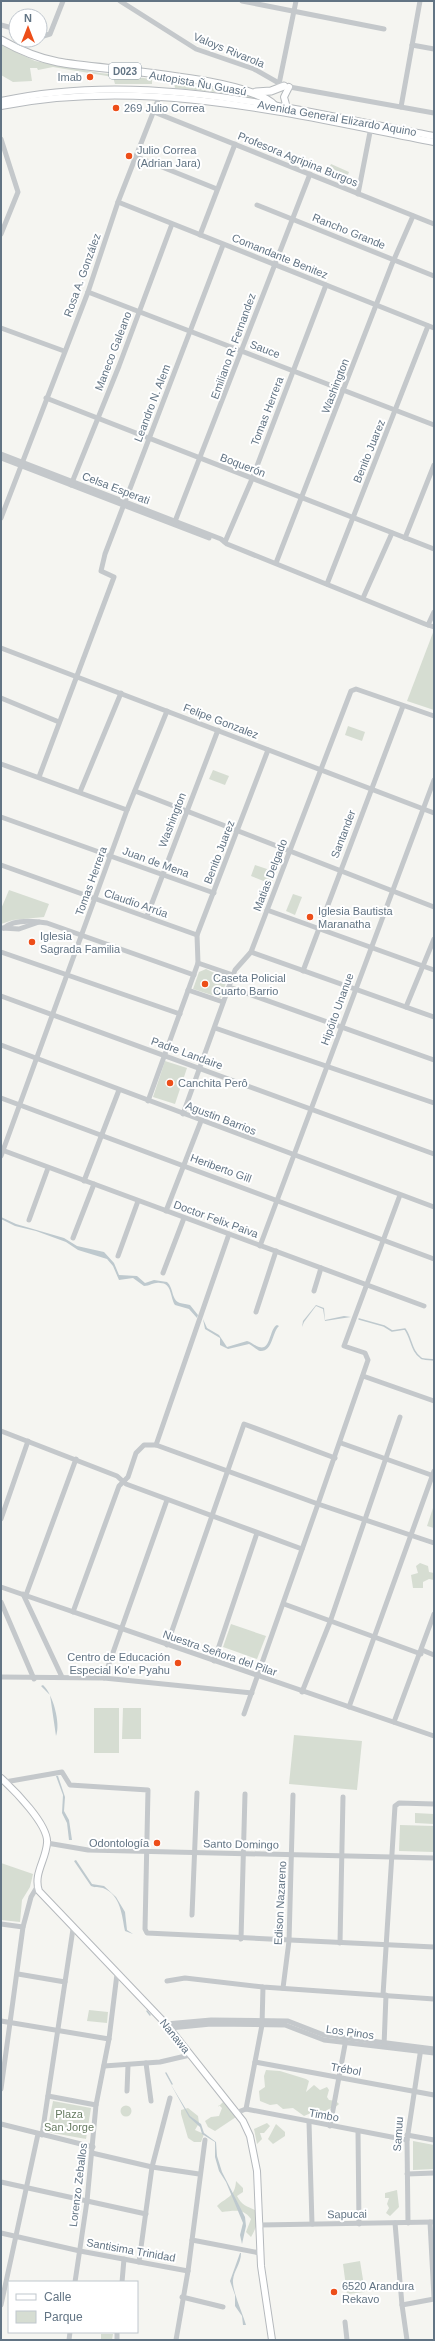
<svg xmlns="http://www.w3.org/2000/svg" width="435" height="2341" viewBox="0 0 435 2341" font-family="Helvetica,sans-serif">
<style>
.green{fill:#d6ddd2}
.water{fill:#bec9ce}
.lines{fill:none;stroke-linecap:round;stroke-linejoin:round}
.stream{stroke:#bec9ce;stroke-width:1.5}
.major-casing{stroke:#b5b9bd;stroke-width:8}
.highway-casing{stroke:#b6babd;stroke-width:9}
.minor{stroke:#c4c8cb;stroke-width:5}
.major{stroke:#fff;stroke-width:6}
.highway{stroke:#fff;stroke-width:7}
.poi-dot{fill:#ed4e19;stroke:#fff;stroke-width:1.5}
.labels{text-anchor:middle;stroke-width:4;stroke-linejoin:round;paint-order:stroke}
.shield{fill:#fff;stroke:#919ea9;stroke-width:1}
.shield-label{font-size:10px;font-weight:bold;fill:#627484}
.street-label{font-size:11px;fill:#627484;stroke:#fff}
.poi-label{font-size:11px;fill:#627484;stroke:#fff;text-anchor:start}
.park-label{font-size:11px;fill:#667b61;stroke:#fff}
</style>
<rect width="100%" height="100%" fill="#f5f5f1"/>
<g class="green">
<path d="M1,45L35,61L100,73L152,79V84H115L113,77L53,67L38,70L37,68H30L32,81L13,82L1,75Z"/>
<path d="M174,81L247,94L263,101L215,92L175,88Z"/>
<path d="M331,164L349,172L345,183L326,175Z"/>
<path d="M434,630V710L407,701Z"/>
<path d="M348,726L365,732L362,741L345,735Z"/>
<path d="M213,770L229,776L225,785L209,779Z"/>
<path d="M255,865L276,872L271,884L251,876Z"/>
<path d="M9,890L49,904L44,917L13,920L1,924V909Z"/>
<path d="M293,894L302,897L295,915L286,911Z"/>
<path d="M206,969L227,979L221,998L193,989L199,972Z"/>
<path d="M165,1061L187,1068L175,1104L153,1097Z"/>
<path d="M433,1508H434V1528L427,1526Z"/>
<path d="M420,1563L428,1566L429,1572L434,1573V1580L429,1579L423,1582V1588H413L411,1575L418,1573L416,1566Z"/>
<path d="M231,1624L266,1636L257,1659L223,1647Z"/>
<rect x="94" y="1708" width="25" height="45"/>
<path d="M123,1708H141V1739H122Z"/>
<path d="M294,1735L362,1741L357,1790L289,1784Z"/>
<path d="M415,1813L434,1814V1824L415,1823Z"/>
<path d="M400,1825L434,1826V1852L399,1851Z"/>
<path d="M1,1863L33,1874L30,1887L22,1900L20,1922L1,1920Z"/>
<path d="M89,2010L108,2012L107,2023L87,2021Z"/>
<path d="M266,2070L280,2071L306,2079L309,2081L306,2092L314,2085L320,2090L327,2087L329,2090L327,2097L329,2100L336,2101L339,2104C335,2108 333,2107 329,2109C321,2114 321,2119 311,2113L304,2116L293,2108L283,2109L277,2104L270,2105L260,2101L259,2091L265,2087L264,2076Z"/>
<path d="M53,2101L91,2108L86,2139L47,2132Z"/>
<path d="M223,2102L236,2117L215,2131L208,2127L205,2121L211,2117L219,2116L222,2108L219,2105L218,2107Z"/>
<circle cx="126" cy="2111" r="5.5"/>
<path d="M188,2108L198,2116L199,2123L195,2130L204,2134L201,2142H194L188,2138L181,2114V2110Z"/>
<path d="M267,2123L270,2126L264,2133H260L262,2139L257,2144L254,2129Z"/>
<path d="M276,2124L285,2132V2136L273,2144L268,2139Z"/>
<path d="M413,2141L434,2145V2169L413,2170Z"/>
<path d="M236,2181L243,2188V2192L237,2196C242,2206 247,2206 255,2210C263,2214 254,2232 251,2237L246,2232L251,2219C243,2208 234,2211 222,2212L217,2206C226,2197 235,2198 236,2181Z"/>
<path d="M397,2190L399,2207L390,2216L386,2213L389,2208L387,2204L389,2198H385V2193Z"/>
<path d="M360,2261L365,2292L347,2294L343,2264Z"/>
<path d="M101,2334H113L112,2340H101Z"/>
</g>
<g class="water">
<path d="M1,1217L16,1224L64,1238L77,1246L104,1252L114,1263L119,1275L137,1276L145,1283L154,1280L167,1282C174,1288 171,1300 180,1303C183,1304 187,1304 190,1305L198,1315L197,1318L189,1309L175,1305C170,1297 172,1283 160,1283C154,1282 150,1286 144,1286L133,1278L119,1280L113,1266L107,1259L78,1250L66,1242L36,1231L15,1226L1,1219Z"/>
<path d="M316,1305L324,1308L325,1320L344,1316L351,1317L325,1321L323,1309L316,1306L304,1322L302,1327L303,1321Z"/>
<path d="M203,1319L207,1328L219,1335L227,1347L247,1341C251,1342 255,1346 259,1347C271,1351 269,1329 277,1325L279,1326C272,1332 273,1352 260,1351C257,1350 253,1346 249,1344L228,1349L220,1345V1338L205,1329Z"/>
<path d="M43,1685C53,1694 61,1724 56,1736L50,1695L41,1686Z"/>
<path d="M56,1776H58L65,1797L64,1811L69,1820L72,1840H69L67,1823L62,1813L63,1795Z"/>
<path d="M76,1860L92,1884L104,1886L116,1897L125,1912L127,1930L133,1934L125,1931C122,1916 121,1895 103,1888C99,1887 95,1888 91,1886L74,1861Z"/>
<path d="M170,2083L190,2116L201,2124L204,2133L216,2142L217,2156L222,2172L245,2217L246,2226L242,2244L240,2235L243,2223L226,2182L219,2171L215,2157V2142L202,2134L200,2127L189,2117Z"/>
<path d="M240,2253H241C241,2264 234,2270 233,2280C232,2291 243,2314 246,2325H243L242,2316L235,2306V2295L230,2281Z"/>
</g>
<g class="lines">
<g class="stream">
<path d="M359,1319L384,1326L392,1331L405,1329C412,1339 411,1351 421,1358C423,1360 431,1359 434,1360"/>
<path d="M147,2011L150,2015"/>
<path d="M166,2073L172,2084"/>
</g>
<defs>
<g id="major">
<path d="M1,101C146,69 292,110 434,136"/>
<path d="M1,106C150,77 289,114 434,142"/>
<path d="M287,108L284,97L289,87"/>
<path d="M1,1778C14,1790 49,1825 47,1843C46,1860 33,1874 39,1891L166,2024L243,2121L250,2136L257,2171L261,2266L272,2340"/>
</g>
<g id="highway">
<path d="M1,40C19,50 37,58 58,62C101,70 250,77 275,106"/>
<path d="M256,92L271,91L284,86"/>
</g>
</defs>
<use href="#major" class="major-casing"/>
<use href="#highway" class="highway-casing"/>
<g class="minor">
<path d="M120,1L196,49L254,69L284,86L434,113"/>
<path d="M242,1L384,29"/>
<path d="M1,25L16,29"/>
<path d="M40,37L50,34L63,1"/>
<path d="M412,45L434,49"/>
<path d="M279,84L296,1"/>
<path d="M401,107L420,1"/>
<path d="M154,112L434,224"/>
<path d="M1,139L18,192L1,234"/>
<path d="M137,157L217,189"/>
<path d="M358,194L371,127"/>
<path d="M118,202L434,328"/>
<path d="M257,205L434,276"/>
<path d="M200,235L235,144"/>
<path d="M88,292L434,425"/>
<path d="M1,328L64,351"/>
<path d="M46,398L434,549"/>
<path d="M1,454L221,539L227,544L425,624L428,625L434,612"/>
<path d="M1,458L209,538"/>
<path d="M71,485L119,366L172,224"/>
<path d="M1,518L88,292L118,202L160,95"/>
<path d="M174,524L310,174"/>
<path d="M405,538L434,465"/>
<path d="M225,542L252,479L326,285"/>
<path d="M276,563L392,264L413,216"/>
<path d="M327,584L428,326"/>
<path d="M363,598L392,533"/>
<path d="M428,625L434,627"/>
<path d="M1,648L434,813"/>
<path d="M1,698L59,722"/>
<path d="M1,764L127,810"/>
<path d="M39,777L114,577L101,571L105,554L223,245"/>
<path d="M135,791L434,907"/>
<path d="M80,792L121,693"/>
<path d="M1,817L214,893"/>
<path d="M1,865L197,935"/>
<path d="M267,910L434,970"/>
<path d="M147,916L218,730"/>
<path d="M2,928L19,929L39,922"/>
<path d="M4,928C14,919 35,921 47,923L194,975"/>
<path d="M1,952L180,1014"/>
<path d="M251,952L434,1017"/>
<path d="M198,963L233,975"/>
<path d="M303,971L403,706"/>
<path d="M229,987L434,1060"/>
<path d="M188,990L223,1002"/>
<path d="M1,996L434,1154"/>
<path d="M406,1007L434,939"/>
<path d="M215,1028L434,1103"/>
<path d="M1,1045L434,1207"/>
<path d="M1,1098L434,1259"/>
<path d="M148,1101L198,963L197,935L268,750"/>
<path d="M183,1114L235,970L251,952L351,691L356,689L434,716"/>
<path d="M2,1150L424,1306"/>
<path d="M1,1156L127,810L167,711"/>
<path d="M84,1181L119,1090"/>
<path d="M166,1211L201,1121"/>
<path d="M29,1220L48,1168"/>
<path d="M73,1238L94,1184"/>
<path d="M260,1246L434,780"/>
<path d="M118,1256L138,1201"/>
<path d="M163,1273L184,1218"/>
<path d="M314,1291L321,1268"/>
<path d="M256,1312L276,1251"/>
<path d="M363,1376L434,1401"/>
<path d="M1,1431L117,1476L126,1484L302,1549"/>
<path d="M341,1443L434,1476"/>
<path d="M156,1445L229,1234"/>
<path d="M1,1519L28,1441"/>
<path d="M1,1587L434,1736"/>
<path d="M23,1594L62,1677"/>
<path d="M26,1595L76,1459"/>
<path d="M1,1602L34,1679"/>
<path d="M284,1604L421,1654"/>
<path d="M73,1612L119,1486L128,1477L136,1453L144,1445H156L318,1504L368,1360L365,1353L344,1346L400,1195"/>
<path d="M167,1645L244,1424L335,1458"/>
<path d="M422,1650L434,1655"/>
<path d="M214,1661L257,1533"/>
<path d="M1,1677L104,1678L252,1693"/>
<path d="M104,1678L167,1500"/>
<path d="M302,1692L330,1622L400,1417"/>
<path d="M349,1707L434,1471"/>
<path d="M244,1714L318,1504L434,1543"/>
<path d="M394,1722L434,1614"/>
<path d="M5,1782L62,1772L70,1785L148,1790L145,1929L147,1933L434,1947"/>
<path d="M47,1843L88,1850L434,1858"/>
<path d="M192,1915L197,1793"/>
<path d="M1,1924L23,1927"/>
<path d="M241,1939L245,1794"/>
<path d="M340,1943L343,1797"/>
<path d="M18,1974L65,1982"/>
<path d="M167,1981L185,1978L263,1987L434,1999"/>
<path d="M283,1988L289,1941L293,1795"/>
<path d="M383,1995L395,1806L399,1803L434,1804"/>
<path d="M1,2021L109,2039"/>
<path d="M166,2024L211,2020L288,2021L324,2035L434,2049"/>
<path d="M170,2028L211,2024L285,2025L324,2040L434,2053"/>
<path d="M384,2046L386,1995"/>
<path d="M255,2062L434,2095"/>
<path d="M146,2063L151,2101"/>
<path d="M104,2066L160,2062L190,2055"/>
<path d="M1,2089L23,1927L31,1897L37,1887"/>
<path d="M127,2091L128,2065"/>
<path d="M48,2096L96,2105"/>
<path d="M246,2109L262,2025L263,1987"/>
<path d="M238,2112L246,2109L407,2140"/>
<path d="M309,2122L312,2224"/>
<path d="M1,2124L93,2147"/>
<path d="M330,2126L346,2039"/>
<path d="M358,2131L359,2224"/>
<path d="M42,2135L73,1929"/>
<path d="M407,2135L434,2140"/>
<path d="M92,2153L152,2167L199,2174"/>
<path d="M407,2174L434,2173"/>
<path d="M1,2182L146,2214"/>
<path d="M430,2222L434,2298"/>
<path d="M395,2223L402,2305L407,2340"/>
<path d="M408,2223L407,2140L421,2048"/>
<path d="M260,2225L434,2222"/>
<path d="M1,2233L80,2251L188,2271"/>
<path d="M192,2240L260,2253"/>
<path d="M139,2262L152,2167L170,2098"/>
<path d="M75,2282L87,2201L96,2105L109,2039L117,1974"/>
<path d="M122,2282L124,2259"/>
<path d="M182,2297L223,2307"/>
<path d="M1,2305L38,2134"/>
<path d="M402,2305L434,2299"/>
<path d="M345,2322L347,2340"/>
<path d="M69,2340L70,2332"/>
<path d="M117,2340V2332"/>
<path d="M176,2340L188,2271L205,2140"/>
</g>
<use href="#major" class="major"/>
<use href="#highway" class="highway"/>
</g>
<g class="poi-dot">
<circle cx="90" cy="77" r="4"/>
<circle cx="116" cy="108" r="4"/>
<circle cx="129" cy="156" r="4"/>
<circle cx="310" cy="917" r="4"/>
<circle cx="32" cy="942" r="4"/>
<circle cx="205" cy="984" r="4"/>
<circle cx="170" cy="1083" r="4"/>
<circle cx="178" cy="1663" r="4"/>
<circle cx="157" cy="1843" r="4"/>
<circle cx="334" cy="2292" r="4"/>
</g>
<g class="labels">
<rect class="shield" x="109" y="63" width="32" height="16" rx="3"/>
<g class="shield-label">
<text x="125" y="75">D023</text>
</g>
<g class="street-label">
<text transform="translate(229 50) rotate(22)" y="4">Valoys Rivarola</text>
<text transform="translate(198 83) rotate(10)" y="4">Autopista Ñu Guasú</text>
<text transform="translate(337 118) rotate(10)" y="4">Avenida General Elizardo Aquino</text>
<text transform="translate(298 159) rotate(22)" y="4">Profesora Agripina Burgos</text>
<text transform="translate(349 231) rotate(22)" y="4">Rancho Grande</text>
<text transform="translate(280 256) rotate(22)" y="4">Comandante Benitez</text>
<text transform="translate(82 275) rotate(-70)" y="4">Rosa A. González</text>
<text transform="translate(233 346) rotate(-70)" y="4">Emiliano R. Fernandez</text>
<text transform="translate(265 349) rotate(21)" y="4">Sauce</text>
<text transform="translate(113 351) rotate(-69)" y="4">Maneco Galeano</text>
<text transform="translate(335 386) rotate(-69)" y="4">Washington</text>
<text transform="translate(152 403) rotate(-69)" y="4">Leandro N. Alem</text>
<text transform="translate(267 411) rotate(-69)" y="4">Tomas Herrera</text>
<text transform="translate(369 451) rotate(-68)" y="4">Benito Juarez</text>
<text transform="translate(243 465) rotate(21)" y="4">Boquerón</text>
<text transform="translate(116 488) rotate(21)" y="4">Celsa Esperati</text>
<text transform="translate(221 721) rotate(21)" y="4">Felipe Gonzalez</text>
<text transform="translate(172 820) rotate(-69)" y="4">Washington</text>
<text transform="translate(343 834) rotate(-69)" y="4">Santander</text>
<text transform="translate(219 852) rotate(-69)" y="4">Benito Juarez</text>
<text transform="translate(156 862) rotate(20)" y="4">Juan de Mena</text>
<text transform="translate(270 875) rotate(-69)" y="4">Matias Delgado</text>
<text transform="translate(91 881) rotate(-70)" y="4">Tomas Herrera</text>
<text transform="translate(136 903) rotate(19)" y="4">Claudio Arrúa</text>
<text transform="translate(337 1009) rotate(-70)" y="4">Hipóito Unanue</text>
<text transform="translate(187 1053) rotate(20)" y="4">Padre Landaire</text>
<text transform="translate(221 1118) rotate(21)" y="4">Agustin Barrios</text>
<text transform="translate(221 1168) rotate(20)" y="4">Heriberto Gill</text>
<text transform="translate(216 1219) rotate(20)" y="4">Doctor Felix Paiva</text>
<text transform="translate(220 1653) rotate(19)" y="4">Nuestra Señora del Pilar</text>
<text transform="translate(241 1844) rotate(1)" y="4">Santo Domingo</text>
<text transform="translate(280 1903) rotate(-87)" y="4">Edison Nazareno</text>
<text transform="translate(350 2032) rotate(8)" y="4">Los Pinos</text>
<text transform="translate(175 2036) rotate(51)" y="4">Nanawa</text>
<text transform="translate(346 2069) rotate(10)" y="4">Trébol</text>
<text transform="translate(324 2115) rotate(10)" y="4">Timbo</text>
<text transform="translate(398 2134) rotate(-86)" y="4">Samuu</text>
<text transform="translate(78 2185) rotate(-83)" y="4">Lorenzo Zeballos</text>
<text transform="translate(347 2214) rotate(-1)" y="4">Sapucai</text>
<text transform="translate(131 2250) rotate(10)" y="4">Santisima Trinidad</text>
</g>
<g class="poi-label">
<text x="82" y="81" text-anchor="end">Imab</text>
<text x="124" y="112">269 Julio Correa</text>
<text x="137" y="154">Julio Correa<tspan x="137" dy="13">(Adrian Jara)</tspan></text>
<text x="318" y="915">Iglesia Bautista<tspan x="318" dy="13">Maranatha</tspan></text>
<text x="40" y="940">Iglesia<tspan x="40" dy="13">Sagrada Familia</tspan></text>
<text x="213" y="982">Caseta Policial<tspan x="213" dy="13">Cuarto Barrio</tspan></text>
<text x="178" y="1087">Canchita Perô</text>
<text x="170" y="1661" text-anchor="end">Centro de Educación<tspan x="170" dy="13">Especial Ko'e Pyahu</tspan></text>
<text x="149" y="1847" text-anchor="end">Odontología</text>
<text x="342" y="2290">6520 Arandura<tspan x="342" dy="13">Rekavo</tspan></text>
</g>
<g class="park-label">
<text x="69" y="2118">Plaza<tspan x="69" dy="13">San Jorge</tspan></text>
</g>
</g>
<rect width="435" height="2341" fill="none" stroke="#627484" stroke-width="4"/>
<rect x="8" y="2281" width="130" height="52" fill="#ffffff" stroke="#c0c7ce"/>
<rect x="16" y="2294" width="20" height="6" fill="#ffffff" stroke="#c0c7ce"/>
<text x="44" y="2301" font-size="12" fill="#627484">Calle</text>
<rect x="16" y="2311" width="20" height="12" fill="#d6ddd2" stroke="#c0c7ce"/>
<text x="44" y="2321" font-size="12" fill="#627484">Parque</text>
<g transform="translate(28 28)"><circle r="19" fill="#ffffff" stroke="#c0c7ce"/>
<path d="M0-3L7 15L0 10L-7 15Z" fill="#ed4e19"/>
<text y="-6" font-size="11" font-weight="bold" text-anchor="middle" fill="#627484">N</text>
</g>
</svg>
